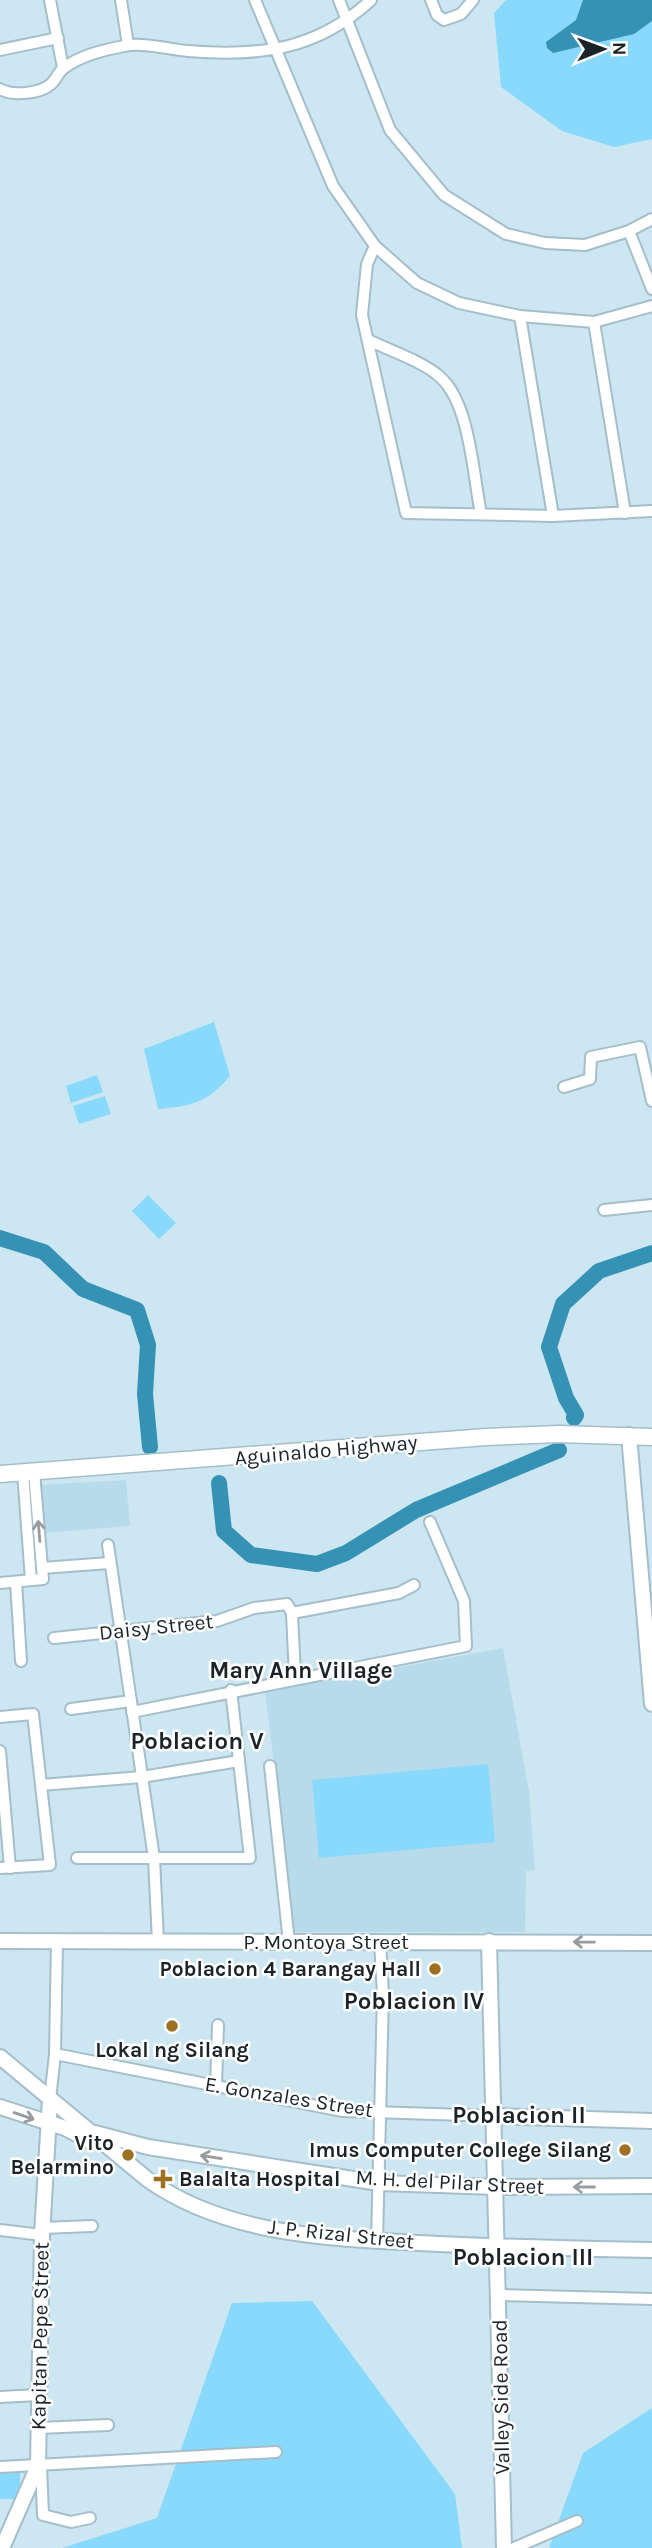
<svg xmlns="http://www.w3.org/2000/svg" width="652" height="2548" viewBox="0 0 652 2548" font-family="Karla,sans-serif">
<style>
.built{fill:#b8dbeb}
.green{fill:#89d9fc}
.water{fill:#3692b5}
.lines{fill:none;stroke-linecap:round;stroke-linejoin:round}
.river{stroke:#3692b5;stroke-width:16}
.street-casing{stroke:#a4beca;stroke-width:14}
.secondary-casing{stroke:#a4beca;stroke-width:18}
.primary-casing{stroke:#a4beca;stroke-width:19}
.street{stroke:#fff;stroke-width:10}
.secondary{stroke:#fff;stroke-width:14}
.primary{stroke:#fff;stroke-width:16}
.oneway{stroke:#989c9e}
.poi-dot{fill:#9d7121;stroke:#fff;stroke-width:2.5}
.labels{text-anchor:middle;stroke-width:5;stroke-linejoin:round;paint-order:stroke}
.street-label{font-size:21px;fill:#1a2428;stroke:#fff}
.poi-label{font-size:21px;font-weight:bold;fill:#1a2428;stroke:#fff;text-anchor:end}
.neighbourhood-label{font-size:23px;font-weight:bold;fill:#1a2428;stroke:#fff}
.quarter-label{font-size:24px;font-weight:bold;fill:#1a2428;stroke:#fff}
</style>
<rect width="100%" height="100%" fill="#cce6f2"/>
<g class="built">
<path d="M126,1480L130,1526L43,1533L38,1485Z"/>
<path d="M503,1648L529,1791L535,1870L526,1871L525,1932H290L276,1780L265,1692Z"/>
</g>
<g class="green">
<path d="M506,0H652V139L614,147L562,131L501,87L494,13Z"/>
<path d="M214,1022L230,1076C207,1103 192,1106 158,1109L144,1049Z"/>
<path d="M97,1075L103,1092L71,1103L66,1086Z"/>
<path d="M105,1096L111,1114L79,1124L73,1106Z"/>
<path d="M148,1195L176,1223L159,1239L132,1211Z"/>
<path d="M488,1764L495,1842L319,1858L312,1780Z"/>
<path d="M312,2301L455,2494L462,2548H62L157,2518L232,2303Z"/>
<path d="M652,2408V2548H549L583,2453Z"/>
<rect x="0" y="2473" width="20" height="26"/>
</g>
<path class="water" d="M583,0H652V21L634,34L553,53L547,48L546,42L576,20Z"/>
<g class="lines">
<g class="river">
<path d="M0,1238L44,1252L83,1289L137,1310L148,1345L145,1394L150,1447"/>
<path d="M574,1418L576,1415L566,1398L549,1347L563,1304L599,1271L652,1253"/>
<path d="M219,1483L224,1531L251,1555L317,1564L346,1553L416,1510L559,1450"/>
</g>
<defs>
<g id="street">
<path d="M50,0L63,68"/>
<path d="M121,0L128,45"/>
<path d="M255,0L333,186L375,246L417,283L459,303L520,316L594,322L652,306"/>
<path d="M339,0L390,130L444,195L506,234L545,243L585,245L629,231L652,219"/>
<path d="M431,0L437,15L444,20L461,14L473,0"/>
<path d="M0,50L58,38"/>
<path d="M0,89C12,96 40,94 51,84C56,80 58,72 64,68C81,55 104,50 124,46C143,42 168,49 188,51C259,57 317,50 371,0"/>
<path d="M629,231L652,289"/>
<path d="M375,246L367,264L362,315L406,513L553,516L652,511"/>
<path d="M520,316L553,516"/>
<path d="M594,322L625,513"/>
<path d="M368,340C389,350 424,362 440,377C470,403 473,475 481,514"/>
<path d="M564,1087L590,1079L591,1057L640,1047L652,1101"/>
<path d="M604,1210L652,1205"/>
<path d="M23,1472L31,1580"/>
<path d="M108,1545L154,1858L158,1942"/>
<path d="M42,1568L109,1563"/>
<path d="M16,1582L21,1661"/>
<path d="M0,1583L43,1579L34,1472"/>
<path d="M292,1613L399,1593L414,1585"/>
<path d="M54,1638L217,1621L254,1608L287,1604L292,1613L295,1677"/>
<path d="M71,1709L131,1701"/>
<path d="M132,1712L466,1646L464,1601L430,1522"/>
<path d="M0,1717L33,1714L50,1865L0,1868"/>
<path d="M0,1751L10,1868"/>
<path d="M270,1766L289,1942"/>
<path d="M41,1785L142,1777L239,1761"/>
<path d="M77,1858H250L231,1690"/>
<path d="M55,2054L342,2111L495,2116"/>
<path d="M216,2086L218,2025"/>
<path d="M50,2099L55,2054L57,1941"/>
<path d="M42,2228L92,2226"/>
<path d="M0,2230L42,2235"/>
<path d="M377,2241L383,1994L380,1942"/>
<path d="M499,2295L652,2299"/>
<path d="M0,2397L39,2395"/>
<path d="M39,2428L108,2425"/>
<path d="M41,2466L43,2515L71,2522L90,2518"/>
<path d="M0,2467L276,2452"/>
<path d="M514,2548L577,2521"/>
</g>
<g id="secondary">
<path d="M629,1435L652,1704"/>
<path d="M0,1941L652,1943"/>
<path d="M489,1941L504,2548"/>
<path d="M0,2057L147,2179C229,2238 341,2239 439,2244C510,2247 581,2249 652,2250"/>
<path d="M0,2107L65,2128L90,2141"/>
<path d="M495,2116L652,2121"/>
<path d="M95,2133L148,2147L379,2183L497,2187L652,2186"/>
<path d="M2,2548L38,2466L42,2235L50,2099"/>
</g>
<path id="primary" d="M0,1474L486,1437L559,1434L652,1437"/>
</defs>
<use href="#street" class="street-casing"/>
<use href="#secondary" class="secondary-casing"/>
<use href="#primary" class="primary-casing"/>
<use href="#street" class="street"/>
<use href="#secondary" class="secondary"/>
<use href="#primary" class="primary"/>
</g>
<defs><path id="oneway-shaft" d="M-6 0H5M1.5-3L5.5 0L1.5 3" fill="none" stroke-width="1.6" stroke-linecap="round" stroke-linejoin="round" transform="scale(1.75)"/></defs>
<g class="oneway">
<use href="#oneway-shaft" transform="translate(39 1531) rotate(-95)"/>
<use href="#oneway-shaft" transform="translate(584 1942) rotate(-179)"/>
<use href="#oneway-shaft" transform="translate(24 2116) rotate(19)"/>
<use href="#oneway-shaft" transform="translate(211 2157) rotate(-171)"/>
<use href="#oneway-shaft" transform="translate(584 2187) rotate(180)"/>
</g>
<g class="poi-dot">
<circle cx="435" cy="1969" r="7"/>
<circle cx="172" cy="2026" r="7"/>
<circle cx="625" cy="2150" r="7"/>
<circle cx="128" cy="2155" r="7"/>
<path d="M159.5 2168.5h7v7h7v7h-7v7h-7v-7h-7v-7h7z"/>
</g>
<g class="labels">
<g class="street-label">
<text transform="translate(326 1450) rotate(-5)" y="7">Aguinaldo Highway</text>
<text transform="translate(156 1627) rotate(-6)" y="7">Daisy Street</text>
<text x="326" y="1949">P. Montoya Street</text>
<text transform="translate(289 2097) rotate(9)" y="7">E. Gonzales Street</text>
<text transform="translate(450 2182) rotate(3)" y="7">M. H. del Pilar Street</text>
<text transform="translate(341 2234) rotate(6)" y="7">J. P. Rizal Street</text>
<text transform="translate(40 2336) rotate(-89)" y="7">Kapitan Pepe Street</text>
<text transform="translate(501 2397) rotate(-91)" y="7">Valley Side Road</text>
</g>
<g class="poi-label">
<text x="421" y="1976">Poblacion 4 Barangay Hall</text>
<text x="172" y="2057" text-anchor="middle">Lokal ng Silang</text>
<text x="114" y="2150">Vito<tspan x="114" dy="24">Belarmino</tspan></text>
<text x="611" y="2157">Imus Computer College Silang</text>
<text x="179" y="2186" text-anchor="start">Balalta Hospital</text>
</g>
<g class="neighbourhood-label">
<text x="301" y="1678">Mary Ann Village</text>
</g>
<g class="quarter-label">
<text x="197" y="1749">Poblacion V</text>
<text x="414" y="2009">Poblacion IV</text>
<text x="519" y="2123">Poblacion II</text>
<text x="523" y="2265">Poblacion III</text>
</g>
</g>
<g transform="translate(603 49) rotate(89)" stroke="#ffffff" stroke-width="5" paint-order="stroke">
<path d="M0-5L12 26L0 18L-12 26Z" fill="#1a2428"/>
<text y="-10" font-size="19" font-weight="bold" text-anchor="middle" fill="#1a2428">N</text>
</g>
</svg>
